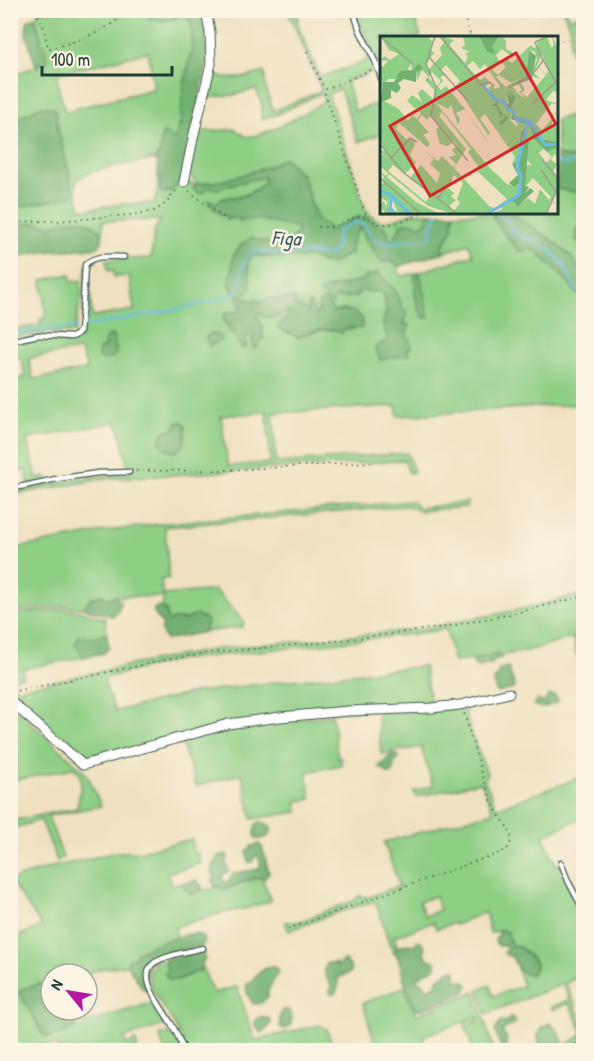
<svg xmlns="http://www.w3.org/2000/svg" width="594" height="1061" viewBox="0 0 594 1061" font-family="'Patrick Hand',sans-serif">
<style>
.green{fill:#8fce85;stroke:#57865c;stroke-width:1.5;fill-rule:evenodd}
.forest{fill:#73b172;stroke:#497753;stroke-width:1.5}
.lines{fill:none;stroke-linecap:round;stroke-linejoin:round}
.stream{stroke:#6abee6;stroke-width:2}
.lane-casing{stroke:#3e5649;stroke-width:7}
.street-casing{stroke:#3e5649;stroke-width:11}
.path{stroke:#3e5649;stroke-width:1.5;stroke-dasharray:1.5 4.5;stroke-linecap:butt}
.lane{stroke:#fff;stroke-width:4.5}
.street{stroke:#fff;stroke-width:9}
.labels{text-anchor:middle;stroke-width:5;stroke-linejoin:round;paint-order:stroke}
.water-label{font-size:20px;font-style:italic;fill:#325d60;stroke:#fcf5e5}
.inset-river{fill:none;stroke:#6abee6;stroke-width:3}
.inset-road{fill:none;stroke:#9c9f88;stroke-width:1.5}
.view{fill:#d62828;fill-opacity:0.15;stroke:#d62828;stroke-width:3}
.inset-edge{fill:none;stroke:#1f3d34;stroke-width:3}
</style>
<rect width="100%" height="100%" fill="#fcf5e5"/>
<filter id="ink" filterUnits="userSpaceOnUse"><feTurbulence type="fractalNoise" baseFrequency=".0167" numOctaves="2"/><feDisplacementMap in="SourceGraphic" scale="12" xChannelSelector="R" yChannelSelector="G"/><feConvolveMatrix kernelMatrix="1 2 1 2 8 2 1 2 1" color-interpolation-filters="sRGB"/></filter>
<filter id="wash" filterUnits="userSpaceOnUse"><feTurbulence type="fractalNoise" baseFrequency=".008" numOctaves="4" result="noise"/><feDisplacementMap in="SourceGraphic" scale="24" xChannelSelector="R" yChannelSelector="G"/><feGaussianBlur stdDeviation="1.35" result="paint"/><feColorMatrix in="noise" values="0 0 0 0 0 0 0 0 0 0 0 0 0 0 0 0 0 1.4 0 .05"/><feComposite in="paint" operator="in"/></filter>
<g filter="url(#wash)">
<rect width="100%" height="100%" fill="#efe1c0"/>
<g class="green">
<path d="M37,11H149V18L174,20L183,11L191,23L193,45L184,85L182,101L181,120L175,138L171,139L162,135C161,141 161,153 157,157C153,161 144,161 139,162C127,164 82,170 77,181C74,188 79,201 81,209H86L123,204L154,203L158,190V176H161L160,183L161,188L181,180L193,184L194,190L209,187L219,189L228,185L264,177L265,182C255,191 245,197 231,197L214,209L229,219L238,218L240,221L257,219L296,227L298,232L292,250L278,247L243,243L234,255L230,285L233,291L238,295L239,303L242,308L235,312H229L246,346L245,338L251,333L253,334L252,342L263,339L262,325L256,315L261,312L284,314L287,311L291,314L285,318L281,331L295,335L324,330L353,329L347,309L316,315L310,303L308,313L300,306L295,305L294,297L261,301L243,299L248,273V260L254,255L263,257L308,256L313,257L321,263H334L341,258L351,254C351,242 353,235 362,227L381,262H391L400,266L398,268L401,276L420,272L473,255L469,244L444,252L442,247L452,231L454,213H493V217L512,242L536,251L568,282L577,294L583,298V404L398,416L396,406L273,413L276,463L407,453L414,472L409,473L404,460L366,463L103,479L11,495V493L19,491L72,479L130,473L117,422L27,439L37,478L46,476L47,480L29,484L26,470L11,474V381L25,377L22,358L11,361V343L39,337L76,340L82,338L86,266L91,261L97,260L96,262L92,263L89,268L92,317L134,310L129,276L114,277L113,270L108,271L106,260L151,258L154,232L160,220L103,221V232C88,217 70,217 52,227C40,221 22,222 11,227V188L14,202L74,193L58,129L56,111L42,106L19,117L12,122L11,121L10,76L40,65L42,44L40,42L41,38L35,17L38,15ZM148,52L154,87L153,89L73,109L66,113L60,94L57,74ZM377,273L397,293L403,310L407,311L404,324L408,350L380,360L375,348L388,339L383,325L386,312L384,294L379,292L360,291L355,297L335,298L327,301L325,295L319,291L331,287L358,282L376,275ZM78,350L81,352L86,366V370L35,379L33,378L29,361L30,358ZM267,412L270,463L228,466L221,416Z"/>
<path d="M288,11H298V25L320,77L366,61L369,57L366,48L372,57L376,70L346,82L355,111L381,102V134L358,142L340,89L328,94L365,208C382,233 392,216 414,213C419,212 424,213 429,213L424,225L402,224L393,240H390L388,237L384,226L355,218L334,229L328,230L327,226L317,220L314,212L302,175L285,158L267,167L226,180L197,184L188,174L198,132L235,129L247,137C268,135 306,113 324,101L322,94H319L276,115L261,119L262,104L256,89L233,95L205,98L210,74C235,81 240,79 264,72L266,89L273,111L321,91L319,84Z"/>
<path d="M356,11H417L415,15V18L421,37L381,38V71C374,50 362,32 356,11Z"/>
<path d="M563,11H566L571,18L583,14L584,84L581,86L584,113L582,116L583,128V156L571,159L557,155L556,120L581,112L570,45L571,30Z"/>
<path d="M557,189L583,193V227L576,228L581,244L580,250L583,253V276L571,256L553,241L511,213H556Z"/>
<path d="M70,274L71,282L81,280V300L74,333H41L11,338V330L41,325L40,319L46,318L42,280Z"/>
<path d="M412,501L419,508L467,502L466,507L420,511L407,506L165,527L169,578L161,580L163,595L215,590L244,622L243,627L204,632L207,621C195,619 184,619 173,619L169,622L167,621V612L163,608V597L114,596L108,600L105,598H92L83,608L63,606L11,611L10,549L108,531L166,523Z"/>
<path d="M583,594V653L576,655L573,638C557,642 511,658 497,654L475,659L454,662L446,629L413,634L177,660L108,677L104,682L115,711L198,692L266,683L424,666L431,706L280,715L82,761L11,699V614L63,609L79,611L105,618L107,635L103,634L78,649L84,657L23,669L24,676L13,679L16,689L166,658L217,649L421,629L517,610Z"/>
<path d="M11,705L83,770L90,781L101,806L48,816L63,858L57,861L41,820L11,829L10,821L77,808L81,785L80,774L73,768L11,781Z"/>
<path d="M455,707L465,711L472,738H473L487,773L485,781L497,808L583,776V817L543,836L557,865L560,864L562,872L583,917V975L566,983L583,1025V1042L569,1049L567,1044L581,1036L582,1031L569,1003L552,1010L551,1007L566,1001L569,998L563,984L486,1014L478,990L490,985L493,996L523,986L517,968L526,974L535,969L536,963L520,947L511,945L508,932L502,930L490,933L485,912L455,925L454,923L436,929L433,922L394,937L397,945L391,948L375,901L338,912L289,931L285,922H298L353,901L359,896L369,897L398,886L400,888L384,842L493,812L481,782L416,797L414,791L433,786L421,747L381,754L377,713ZM435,896L440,910L425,916L419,902Z"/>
<path d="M332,715L338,758H341V765L307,772L311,799L297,801L298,812L252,819L242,774L196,786L181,741L232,727Z"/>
<path d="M192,839L193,853H198L200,864L167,873L172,885L183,883V887L191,894L216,887C227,892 233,885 243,882C249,880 256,878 262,877L271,901L244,909L221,913L178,926L175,929L177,938L141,950L135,957L128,960L127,965L100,969L85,974L83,972L76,974H51V981L22,989L40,1031L73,1029L74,1026L155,1002L165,1019L164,1025L124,1038L126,1045L136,1041L138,1050H60L57,1046L53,1045L41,1050H11V939L42,926L11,882L19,877L48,868L117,852H137Z"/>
<path d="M167,959L166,964L168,971L165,973L167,978L178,980L203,969L213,993L237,987L255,1040L319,1025L327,1029L334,1050H186C182,1040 178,1030 172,1020C164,1006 139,981 154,965C157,962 163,961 167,959Z"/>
<path d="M404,987L416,1015L475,991L494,1050H473L465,1025L479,1020L478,1017L423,1036L428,1050H377L363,1003Z"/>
<path d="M164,1034C176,1034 177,1040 181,1050H164L160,1036Z"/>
</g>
<g class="forest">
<path d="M149,11H204L208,60L181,180C176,187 172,193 163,193L160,190L161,176H158V164L155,159L159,155L162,135L165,133L173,139L176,136L181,120L182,100L184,85L193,45L191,23L183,11C170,22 167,24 149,18Z"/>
<path d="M35,17L41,38L40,42L44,45L48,61L36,66L26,34L27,21Z"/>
<path d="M42,106L53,108L56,111L58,129L74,193L70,197L20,207L14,203L11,188V121L12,122L19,117Z"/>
<path d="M557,155L571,158L583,156V193L557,189Z"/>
<path d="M285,158L302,175L314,212L318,220L327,226L329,230C341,228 350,218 365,216C371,225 382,223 389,232L388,238L390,240H393L402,224L409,222L424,225L429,213H454L452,231L442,246L444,252L400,266L391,262H381C374,250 364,240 361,227C353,235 351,242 351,254L341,258L334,263C330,263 324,264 320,262C312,259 311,255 302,258L254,255L248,260L251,289L243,296V299L261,301L273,298L282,299L294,297L296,300L295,305L300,306L308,312V304L310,303L316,314L319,313L318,305L323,300L326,301L327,305L331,306L332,312C346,310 351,307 362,318V328H347L341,333C328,326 309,331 298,338C292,332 283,333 277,327L290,314L287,311L276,319L271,317H263L261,313L256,315L262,325L263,339L260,340L257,348L253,349V334L251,333L246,338V346L243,349L224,321V316L226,313L235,312L242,308L239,303L238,295L233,291L230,285L234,255L243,243L251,238L292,250L291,240L298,231L296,227L257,219L240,221L238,218C224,219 216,212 208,201L211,200L215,203C225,196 228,198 239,197C249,196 258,188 265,182L264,177L228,185L219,189L209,187L201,194L194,190V185L226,180L267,167Z"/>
<path d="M493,213H511L553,241L571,256L583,276V298L577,294L568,282L536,251L531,250L519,251C510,240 496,226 493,213Z"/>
<path d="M84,220L99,229L103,232L102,242L98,247C69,252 38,249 11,260V227L13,226C25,223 40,221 52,226L62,221Z"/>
<path d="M583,227H584L583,253L580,250L581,244L575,238L576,228Z"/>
<path d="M377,272L397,293L403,310L407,311L404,324L410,325L406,333L408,336L411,347L408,350L409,355L380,360L375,348L388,339L383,325L386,312L384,294L379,292L360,291L355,297L335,298L332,304L327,301L325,295L321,296L319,291C332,287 360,284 368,275H375Z"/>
<path d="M420,274L429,318H424C419,310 416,302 415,292C415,286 417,283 414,276Z"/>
<path d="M210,333L221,336L222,340L209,346L206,338Z"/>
<path d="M110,335L114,337C114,343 117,348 116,354C110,359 106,361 98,358V352L100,348H104L105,340Z"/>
<path d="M177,422H182L186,426C184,439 189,444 175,452C169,450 164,449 160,442L163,433L167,430L173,431Z"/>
<path d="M102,595L108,599L114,596L121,601L119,608L113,616L83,608L92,598Z"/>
<path d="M158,606C165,608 168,613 167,620L169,622L172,619L185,620L195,615L203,618L207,621L204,632L166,640L161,631L163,625L154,613V609Z"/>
<path d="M103,634L107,635L109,648L104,653L84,657L75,645L79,636L86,635L91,638Z"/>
<path d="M498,654L501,656V658L493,660V663L481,667L475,666L473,663L475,659Z"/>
<path d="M508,667L515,687L513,689L498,693L495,689L494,680L499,675L498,671Z"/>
<path d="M549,695L555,696L558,699V702L543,708L535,706L533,704L536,701L538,700L544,703Z"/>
<path d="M391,754L399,756L398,759L394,762L393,772L389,774L383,769L379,768V764L384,763Z"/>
<path d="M259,822C277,822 273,841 257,839L255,836V826Z"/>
<path d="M259,844L262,847L269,873L263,880L262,877C254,879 245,880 238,884C226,889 222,894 212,882L215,876L211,873L212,868L218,856L226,854L228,857L226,864L229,871L224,873L222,878L225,882H228L234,873L259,869C261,863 261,859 256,855L252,862H248L247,851L252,846Z"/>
<path d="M196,880L202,886L203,890L190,894L183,887V883Z"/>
<path d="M502,930L508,932L511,945L520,947L536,963L535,969L532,974C520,975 515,966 512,956H508L504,953L507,948L504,946H500L496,944L495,940L499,935L498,931Z"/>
<path d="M188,934H198L203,937L205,942L202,946C193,948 183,950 173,953C150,958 143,966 147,990H144L127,965L128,960L135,957L137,952L151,947L152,945Z"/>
<path d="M417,941H420L425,948L424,953L429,960H432L435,962L436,967C432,971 429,972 424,972L421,977L418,976L416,978L417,980L424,983L426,989L436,985L437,980L450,970H456V980L464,981L468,985L465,992L423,1009L418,1010L415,1009L409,998L398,957L393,952L394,949C401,945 406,943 414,945Z"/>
<path d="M202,951L205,958L202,964L203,969L177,980H169L165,973L168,971L165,963L167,959Z"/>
<path d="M345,960L350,966L351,972L338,978V987L335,994H331L330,990L331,985C326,978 322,971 327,963H335L337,966L341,962Z"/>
<path d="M271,966L276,968L278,972L268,991V997L261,1003L253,1004L247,993L246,984L254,980L255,976C260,972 265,968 271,966Z"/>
<path d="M51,981V1010H59L69,1013L75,1023L74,1029L49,1038L40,1031L39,1026L18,992L22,989Z"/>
<path d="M282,1010H287L290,1012L292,1019L290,1026L284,1029L280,1026V1016Z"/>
<path d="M260,1017L270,1019L271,1023L264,1032L261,1033L255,1026V1020Z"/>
<path d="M509,1017H512L516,1022C512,1027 505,1027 502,1032L507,1038L506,1044L509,1050H502L495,1031L501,1021H509Z"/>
<path d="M550,1023C559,1030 563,1038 564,1049L562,1050H539V1041L537,1036L539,1033L540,1028Z"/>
</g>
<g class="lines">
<g class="stream">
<path d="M556,162L567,164L584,159"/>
<path d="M499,213L510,223L514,233L521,237L535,240L549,249L565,266L574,288L579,291H584"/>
<path d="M83,327L188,307L217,300L234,294L240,287L241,274L245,260L253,250L274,254L291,255L309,253L330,255C340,246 335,242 338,231L355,222L362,223L375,240L381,243L430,238L432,234V226L438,213"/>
<path d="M10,335L45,329L76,328"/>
</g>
</g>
</g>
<g filter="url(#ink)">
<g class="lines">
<defs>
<g id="lane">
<path d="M354,10C357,30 367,43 374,59C377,65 379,72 381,78"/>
<path d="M10,326H13"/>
<path d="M10,341L38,335L71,337L75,336L80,331L83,302L85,265C94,254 111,257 124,257"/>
<path d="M10,489L56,479L98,473L129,472"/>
<path d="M561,863L569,883L584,911"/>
<path d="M184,1050C180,1042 177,1033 172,1025C165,1011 135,978 154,963C163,956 190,951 203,948"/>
</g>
<g id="street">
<path d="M184,182L194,134L211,64L210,32L206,10"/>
<path d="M10,701L83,765L228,724L280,717L348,711L431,708L460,705L509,693"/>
<path d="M576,1050L584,1046"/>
</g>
</defs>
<use href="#lane" class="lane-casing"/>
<use href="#street" class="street-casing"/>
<g class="path">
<path d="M35,10L43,25L48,48H53C80,40 109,31 128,10"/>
<path d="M462,10L471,38"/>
<path d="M556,43L568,39"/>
<path d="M307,51L324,89"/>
<path d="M371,70L324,90L361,201C363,207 365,214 370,219C384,231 407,219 422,213"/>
<path d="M189,191L229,222"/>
<path d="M556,198H558"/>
<path d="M10,224L31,221H59L129,215L154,211L167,203L172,194L178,189"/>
<path d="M318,227H332L357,216L370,219"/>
<path d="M136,471L228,470L373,462"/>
<path d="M11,692L167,660L209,653L327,642L445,627L516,613L584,596"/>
<path d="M288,929L507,850C508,847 510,844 511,841C513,830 499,817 495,808C481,777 474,745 464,713"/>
</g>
<use href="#lane" class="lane"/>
<use href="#street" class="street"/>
</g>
</g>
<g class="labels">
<g class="water-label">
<text transform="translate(286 238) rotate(3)" y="7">Figa</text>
</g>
</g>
<g transform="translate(380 36)">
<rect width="178" height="178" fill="#efe1c0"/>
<path d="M0,0H47L53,6L56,0H57L50,13L54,17L46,28L49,33L62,19L60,12L64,7L59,0L74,4L69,9L85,27L88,21L85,17L90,16L81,12L85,9L83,1L99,0L107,16L115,18L111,10L121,0L126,4V13L134,17L131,20L122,13L116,19L120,27L112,34L118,39L126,31L122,27L125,22L132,27L151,9L154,12L158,10L157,5L167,1L171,11L174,10L172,0L178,12V56L173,55L166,64L178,68L171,91L178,85V106L162,103L150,84L134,80L135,75L131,72L136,62L126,57L128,68L123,63L117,66L123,65L127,75L133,76L130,84L137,91V87L143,84L147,88L141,96L138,125L132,128L135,121L105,78L100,82L110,97L108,99L76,50L80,45L66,29L61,34L66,39L60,41L63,45L58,50L61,54L66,50L85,73L104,100L108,107L85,73L76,77L80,83L78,89L71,69L68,73L55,66L109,131L128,149L138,147L143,164L140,165V159L131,162L136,171L148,162L155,168L160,153L169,164L171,161L153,142L145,151V129H152L145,122L149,102L144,105L145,111L143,106L145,91L150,88L154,103L164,112L159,117L166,127L172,121L167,116L178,111V121L174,118L171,124L178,128L173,135L178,142V152L172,165L178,168L171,166V163L167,178H73L48,170L9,138L7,141L36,166L60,178H18L11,159L8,171L14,178H7L0,171V169L4,165L6,171L8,166L0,161V155H3L0,148L4,147L0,142L5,143L0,135L6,140L8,137L0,130V118L5,120L0,116V113L5,116L0,104V67L2,64L19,73L28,85L32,79L37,83L41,78L27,65L32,59L42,66L38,57L42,53L54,64L55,55L45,44L48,41L57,50L61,45L52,36L49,41L42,34L37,45L36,36L43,32L32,34L31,27L27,36L20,35L18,43H8L0,52V28L3,31L8,25L0,24L5,20L10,24L19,18L9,14ZM149,14L155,16L157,24L149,45L151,47L152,40L160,43L154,37L162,18L169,35L166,38L160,34L166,39L147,61L141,57L145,54L141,47L138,48L142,54L139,56L146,63L137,57L133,50L127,52L116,41L119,39L131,47L146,41ZM93,25L100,33L105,28L120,51L115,53L112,48L108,54L105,50L111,47L105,41L100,44L87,30ZM172,67L177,69L176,78L162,94L156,88ZM62,76L91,113L88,116L100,133L96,134L127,163L119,170L123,173L110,178L116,172L110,171L74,132L86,113L59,80ZM42,79L47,84L51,79L60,89L56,94L60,108L68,110L74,105L77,110L72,114L76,119L69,121L76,128L73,131L62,120L58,125L45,115L54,123L50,128L60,137L57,147L41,129L30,142L25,138L36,127L30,119L35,108L33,103L27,104L16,93L19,87L47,111L50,108L43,98L49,97L38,84ZM13,129L50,158L46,166L8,135ZM74,139L83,147L77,163L80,167L74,175L69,170L76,164L71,161L74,157L66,150Z" fill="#8fce85" fill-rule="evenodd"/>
<path d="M99,0H120L112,10L115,18L107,16ZM149,14L156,20L152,43L125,51L146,41ZM39,27L43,33L36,36V46L24,43L18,47L21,52L17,57L11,54V62L0,67L3,46H14L20,35L33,34ZM127,53L136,62L131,72L135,75L134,80L150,84L162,103L178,106V111L167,116L154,103L150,89L145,91L143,105L149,102L145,150L149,151L145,157L150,152L154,155L137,171L131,162L140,158V151L138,147L135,151L129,147L138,139L132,128L138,125L141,96L147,88L131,83L133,76L127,75L122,65L117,67L120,75L129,81L121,90L119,87L126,80L122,77L121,83L116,70H111L121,63L129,68L126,56L132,61Z" fill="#73b172"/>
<path class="inset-river" d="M103,50L117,65L123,64L128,74L133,75L137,85L141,83M142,83L150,85L165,109L179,108M0,154L12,160L10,172L16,178M12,160L30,178M107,178L139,159L141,142L137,130L148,87L144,83"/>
<path class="inset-road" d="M0,0L33,28M55,0L46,28L56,51L51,80L88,125M60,0L101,49L110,46L114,50M49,21L88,65M127,52L146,44L158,32L163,24L155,6L168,0M152,68L176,46L163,24M0,108L24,137L78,178M10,123L30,102L37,106M162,123L179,144M161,134L176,156M0,142L41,178M58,162L72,143M166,178L179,150"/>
<path class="view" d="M136,17L176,88L50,160L10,90Z"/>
<rect width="178" height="178" class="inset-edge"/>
</g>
<rect width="594" height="1061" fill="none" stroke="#fcf5e5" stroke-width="36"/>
<g transform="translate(69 992) rotate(300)"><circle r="28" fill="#fcf5e5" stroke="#a4ab9e" stroke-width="1.5"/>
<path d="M0-4.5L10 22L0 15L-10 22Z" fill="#b5179e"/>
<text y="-9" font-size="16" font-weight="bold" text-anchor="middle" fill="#1f3d34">N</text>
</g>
<path d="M42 66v9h130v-9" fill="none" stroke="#1f3d34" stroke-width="3"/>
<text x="51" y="66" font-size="18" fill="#1f3d34" stroke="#fcf5e5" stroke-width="4.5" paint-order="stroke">100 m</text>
</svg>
